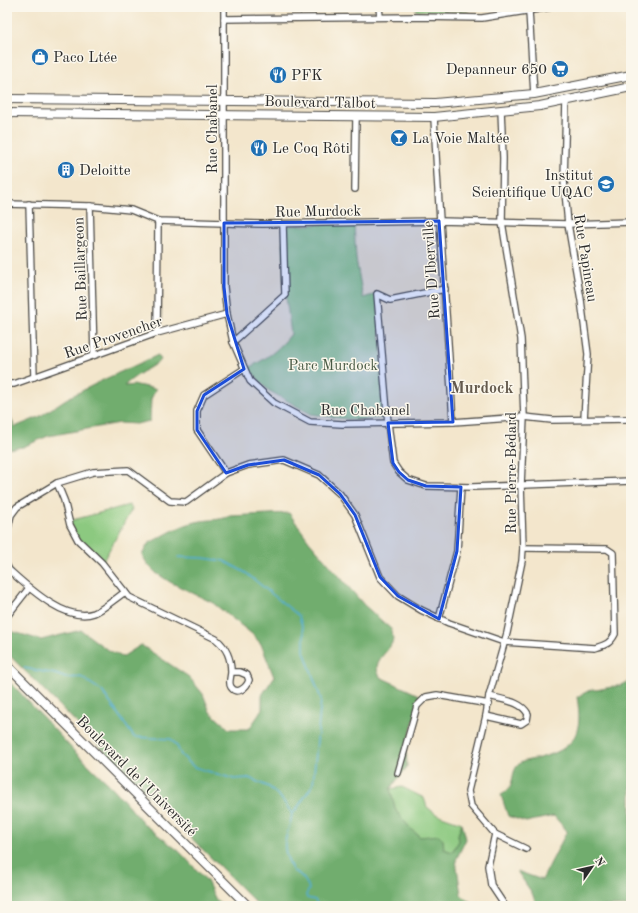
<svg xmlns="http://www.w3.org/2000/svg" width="638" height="913" viewBox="0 0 638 913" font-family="'Old Standard TT',serif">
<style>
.green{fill:#8cc980;stroke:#5c7a56}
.forest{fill:#71ad6e;stroke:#4e6c4c}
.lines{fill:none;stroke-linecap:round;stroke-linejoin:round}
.stream{stroke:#52add0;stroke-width:1.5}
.street-casing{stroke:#494743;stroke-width:8}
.secondary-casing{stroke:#494743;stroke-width:10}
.street{stroke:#fff;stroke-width:5.5}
.secondary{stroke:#fff;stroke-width:8}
.marked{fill:#1d4ed8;fill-opacity:0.2;stroke:#1d4ed8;stroke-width:3;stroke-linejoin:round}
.labels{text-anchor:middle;stroke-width:3;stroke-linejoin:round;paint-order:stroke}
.poi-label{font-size:15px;fill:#2b2b2b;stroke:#fbf7ec;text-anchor:start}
.street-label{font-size:15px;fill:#2b2b2b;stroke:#fbf7ec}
.park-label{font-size:15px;fill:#485a44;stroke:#fbf7ec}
.neighbourhood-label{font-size:16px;font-weight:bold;fill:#645a4d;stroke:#fbf7ec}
</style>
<rect width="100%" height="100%" fill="#fbf7ec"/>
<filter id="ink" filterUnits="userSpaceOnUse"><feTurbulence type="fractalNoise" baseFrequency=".025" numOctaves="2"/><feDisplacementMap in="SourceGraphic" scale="8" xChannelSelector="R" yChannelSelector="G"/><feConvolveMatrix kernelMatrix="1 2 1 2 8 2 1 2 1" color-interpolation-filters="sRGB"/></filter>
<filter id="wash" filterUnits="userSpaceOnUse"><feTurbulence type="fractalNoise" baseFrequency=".012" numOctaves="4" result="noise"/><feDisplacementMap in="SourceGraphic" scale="16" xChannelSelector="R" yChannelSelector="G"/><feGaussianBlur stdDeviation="0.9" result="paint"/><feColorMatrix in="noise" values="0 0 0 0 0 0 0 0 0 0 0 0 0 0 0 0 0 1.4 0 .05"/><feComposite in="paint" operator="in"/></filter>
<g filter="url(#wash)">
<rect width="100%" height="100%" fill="#f3e6cc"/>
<g class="green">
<rect x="416" y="7" width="52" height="4"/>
<path d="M354,223L356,259L363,298L377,294L387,418L353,420L311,414L268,390L248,368C265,360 280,349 291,334L284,283L283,226Z"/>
<path d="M129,505L132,509L102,563L78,540L69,521Z"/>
<path d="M402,787L424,798L427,807L436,814L462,823L458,835L459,841L452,852L444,849L443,840L420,837L410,828L396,811L390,789Z"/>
</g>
<g class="forest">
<path d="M158,355L161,360C149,369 135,375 124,386L137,385L156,389L151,399L150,421L136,424L120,423L48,436L23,447L7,449V411L15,427L39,417L66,399L105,379Z"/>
<path d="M289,513L309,541L364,605L392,630C392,633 393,637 393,640C389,654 370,660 380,677L421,696L406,747L407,767L390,789L396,811L410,828L420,837L439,835L443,840L444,849L452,852L459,841L458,835L462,823L466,839L456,860L461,895L476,906H259L7,653V630L41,640L81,630L105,648L122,657L141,645L189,677L203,694L210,712L229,729H249L262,710V695L274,677L261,644L252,634L213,603L170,582L156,573L148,565L142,555L148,544L153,541C167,534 181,525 196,522C208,519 219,521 230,516Z"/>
<path d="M631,680V906H537L532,893L517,871L542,880L567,831L554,816L526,822L508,816L501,795C517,787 509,773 519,764C523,760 533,760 539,758C576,749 583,732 577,697L592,689L596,690L622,685Z"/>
<path d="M7,683L13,685L74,751L114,789L145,825L179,851L207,881L216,900L225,906H7Z"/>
</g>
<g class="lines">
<g class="stream">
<path d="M178,557L203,558L224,561L246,573L299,616L304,633V651L321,699L313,784L296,810L292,813"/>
<path d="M24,668L55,674L66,678L81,677L102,691L134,737L171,739L177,746L181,755L194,767L234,779L249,778L269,787L281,798L292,813C290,834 279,840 289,862C290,864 291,869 293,871C294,872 297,872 299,874C304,878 307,883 309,889L306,895L307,898L315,900L318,906"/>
</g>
</g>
</g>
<g filter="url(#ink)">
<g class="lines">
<defs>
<g id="street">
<path d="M224,7V287L227,314L233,342L250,381L274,403L310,422L342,424L453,422L524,417L552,420L631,419"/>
<path d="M379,7L380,17"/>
<path d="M529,11L534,94"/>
<path d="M224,19L417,17L482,18L551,7"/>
<path d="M566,101L564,181L568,224L581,300L588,354L584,419"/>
<path d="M501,110L503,158L502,222L521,339L524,417L521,485L523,548L522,561L507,633L489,696L486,716L468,791L471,806L495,834L488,866L491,885L505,906"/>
<path d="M434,117C439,219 447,320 453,422"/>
<path d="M355,189L356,116"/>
<path d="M7,204L90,206L131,210L158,221L224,223L263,224L439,221L568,224L631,222"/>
<path d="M29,204L34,377"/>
<path d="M90,206L94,355"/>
<path d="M445,289L390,300L377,294L388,423L393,463L399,472L408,480L426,486L472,487L631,481"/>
<path d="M157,333L158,221"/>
<path d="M233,342L285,295L283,224"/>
<path d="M7,384H14L157,333L227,314"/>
<path d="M226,473L197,430V411L204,395L244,369"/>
<path d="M57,483L64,500L70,525L78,540L102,563L129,597L216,639C227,648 231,658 231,672C231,677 228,683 231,687C237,696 247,687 249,680L247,675L240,672H231"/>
<path d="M7,532L11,515L17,507L57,483L93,472L128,470L170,501L186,502L226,473L248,465L284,460L319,475L340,494L355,515L380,577L398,596L421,610L449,623L504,642L595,648C605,645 610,644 615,634L613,553L607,549L523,548"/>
<path d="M7,566L9,570C28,587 66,623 94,613C104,609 116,598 125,592"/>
<path d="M7,616L29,588"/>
<path d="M439,619L457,551L461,487"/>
<path d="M486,716L521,724L527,720L528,714C521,701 503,700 489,696"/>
<path d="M398,773L417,706L426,697L437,695L489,704"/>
<path d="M495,834L526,849"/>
</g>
<g id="secondary">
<path d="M7,99L435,103L534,94L631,75"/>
<path d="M7,113L434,117L540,106L631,87"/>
<path d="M7,665L248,906"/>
</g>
</defs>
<use href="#street" class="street-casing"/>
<use href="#secondary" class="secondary-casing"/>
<use href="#street" class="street"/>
<use href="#secondary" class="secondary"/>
</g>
</g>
<path class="marked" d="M439,221L453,422L388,423L393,463L399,472L408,480L426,486L461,487L457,551L439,619L398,596L380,577L355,515L340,494L319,475L284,460L248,465L226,473L197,430V411L204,395L244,369L227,314L224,287V223Z"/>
<defs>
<symbol id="shop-disc" viewBox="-11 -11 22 22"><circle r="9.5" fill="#1f6fb2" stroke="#fbf7ec"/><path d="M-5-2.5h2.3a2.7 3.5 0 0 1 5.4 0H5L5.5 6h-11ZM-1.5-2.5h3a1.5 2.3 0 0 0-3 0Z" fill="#fff"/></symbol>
<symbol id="supermarket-disc" viewBox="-11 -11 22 22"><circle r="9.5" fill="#1f6fb2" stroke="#fbf7ec"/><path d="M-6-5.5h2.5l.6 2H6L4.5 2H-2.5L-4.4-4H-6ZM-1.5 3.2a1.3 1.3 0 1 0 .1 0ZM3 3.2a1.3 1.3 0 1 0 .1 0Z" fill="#fff"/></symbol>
<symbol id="restaurant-disc" viewBox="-11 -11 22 22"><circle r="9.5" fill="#1f6fb2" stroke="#fbf7ec"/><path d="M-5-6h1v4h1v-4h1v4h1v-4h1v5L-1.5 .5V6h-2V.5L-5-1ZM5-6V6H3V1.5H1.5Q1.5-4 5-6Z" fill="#fff"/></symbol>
<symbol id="bar-disc" viewBox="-11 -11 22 22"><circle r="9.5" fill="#1f6fb2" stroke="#fbf7ec"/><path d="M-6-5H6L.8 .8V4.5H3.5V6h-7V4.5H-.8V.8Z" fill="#fff"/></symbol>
<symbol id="building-disc" viewBox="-11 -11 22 22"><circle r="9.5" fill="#1f6fb2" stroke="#fbf7ec"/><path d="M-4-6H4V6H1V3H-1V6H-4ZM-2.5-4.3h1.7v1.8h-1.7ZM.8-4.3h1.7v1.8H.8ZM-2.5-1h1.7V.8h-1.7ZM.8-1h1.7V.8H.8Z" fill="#fff"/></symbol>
<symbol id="university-disc" viewBox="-11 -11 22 22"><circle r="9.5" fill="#1f6fb2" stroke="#fbf7ec"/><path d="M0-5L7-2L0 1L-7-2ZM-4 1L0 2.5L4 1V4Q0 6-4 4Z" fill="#fff"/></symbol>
</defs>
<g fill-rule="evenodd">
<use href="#shop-disc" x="30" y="47" width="20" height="20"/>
<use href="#supermarket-disc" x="550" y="59" width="20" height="20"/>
<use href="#restaurant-disc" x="268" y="65" width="20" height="20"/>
<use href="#bar-disc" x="389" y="128" width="20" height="20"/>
<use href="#restaurant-disc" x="249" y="138" width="20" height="20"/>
<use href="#building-disc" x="56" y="160" width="20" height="20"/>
<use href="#university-disc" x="596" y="174" width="20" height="20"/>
</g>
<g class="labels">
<g class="poi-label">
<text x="53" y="62">Paco Ltée</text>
<text x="547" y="74" text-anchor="end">Depanneur 650</text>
<text x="291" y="80">PFK</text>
<text x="412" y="143">La Voie Maltée</text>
<text x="272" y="153">Le Coq Rôti</text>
<text x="79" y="175">Deloitte</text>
<text x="593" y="180" text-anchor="end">Institut<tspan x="593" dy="17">Scientifique UQAC</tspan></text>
</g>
<g class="street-label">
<text transform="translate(320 102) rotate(1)" y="5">Boulevard Talbot</text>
<text transform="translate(212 129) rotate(-90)" y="5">Rue Chabanel</text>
<text transform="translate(318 211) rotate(-1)" y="5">Rue Murdock</text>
<text transform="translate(586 258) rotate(81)" y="5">Rue Papineau</text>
<text transform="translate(80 269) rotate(-92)" y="5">Rue Baillargeon</text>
<text transform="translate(431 270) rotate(-94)" y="5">Rue D'Iberville</text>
<text transform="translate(113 337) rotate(-19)" y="5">Rue Provencher</text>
<text x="365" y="415">Rue Chabanel</text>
<text transform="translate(511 473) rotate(-90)" y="5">Rue Pierre-Bédard</text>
<text transform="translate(137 776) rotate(45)" y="5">Boulevard de l'Université</text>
</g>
<g class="park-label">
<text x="333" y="370">Parc Murdock</text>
</g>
<g class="neighbourhood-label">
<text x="482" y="393">Murdock</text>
</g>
</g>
<rect width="638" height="913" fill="none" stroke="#fbf7ec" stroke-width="24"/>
<g transform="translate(592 867) rotate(56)" stroke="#fbf7ec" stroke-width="3" paint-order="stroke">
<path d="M0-3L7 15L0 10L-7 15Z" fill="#2b2b2b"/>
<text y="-6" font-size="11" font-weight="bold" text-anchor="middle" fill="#2b2b2b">N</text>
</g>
</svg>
